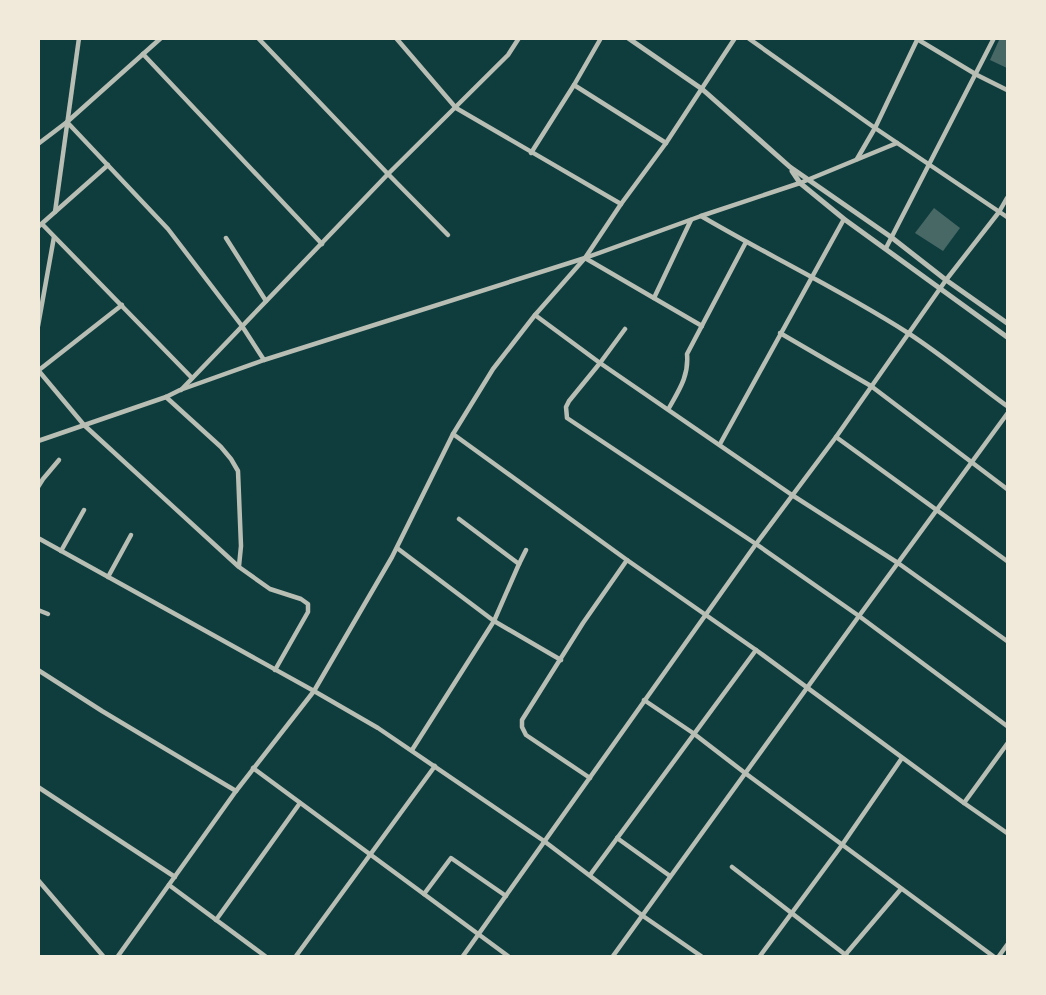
<svg xmlns="http://www.w3.org/2000/svg" width="1046" height="995" viewBox="0 0 1046 995" font-family="Ubuntu,sans-serif">
<style>
.building{fill:#486865}
.lines{fill:none;stroke-linecap:round;stroke-linejoin:round}
.minor{stroke:#b8beb3;stroke-width:4.5}
.tertiary{stroke:#b8beb3;stroke-width:5}
</style>
<rect width="100%" height="100%" fill="#0f3d3e"/>
<g class="building">
<path d="M1000,38H1007V68L990,60Z"/>
<path d="M934,208L960,228L943,251L915,233Z"/>
</g>
<g class="lines">
<g class="minor">
<path d="M258,38L388,174L448,235"/>
<path d="M396,38L456,108L621,204"/>
<path d="M748,38L875,128L1007,217"/>
<path d="M917,39L977,75L1007,90"/>
<path d="M143,54L322,244"/>
<path d="M574,85L666,143"/>
<path d="M67,122L168,229L242,326L264,360"/>
<path d="M38,144L67,122L161,38"/>
<path d="M531,153L574,85L601,38"/>
<path d="M857,159L875,128L918,38"/>
<path d="M55,212L79,38"/>
<path d="M701,216C769,256 841,290 908,333C942,355 974,382 1007,406"/>
<path d="M42,224L192,378"/>
<path d="M38,227L108,165"/>
<path d="M226,238L266,301"/>
<path d="M886,248L994,38"/>
<path d="M585,258L702,326"/>
<path d="M654,298L691,220"/>
<path d="M535,315L600,363L792,495L898,563L1007,641"/>
<path d="M38,326L54,237"/>
<path d="M625,329L600,363L569,401L566,407L567,418L756,544L859,616L1007,726"/>
<path d="M780,333L871,386L1007,489"/>
<path d="M38,370L84,425L239,567L270,589L301,599L308,604V612L275,670"/>
<path d="M39,370L122,305"/>
<path d="M181,390L388,174L508,55L519,38"/>
<path d="M166,397L221,447L231,459L238,471L241,546L239,566"/>
<path d="M669,408C679,390 689,376 687,354L746,242"/>
<path d="M453,434L627,560L756,650L964,803L1007,833"/>
<path d="M836,437L1007,561"/>
<path d="M38,441L166,397L180,390L264,360L585,258L701,216L800,183L897,143"/>
<path d="M720,444L844,219"/>
<path d="M38,487L43,479L59,460"/>
<path d="M459,519L519,564"/>
<path d="M38,538L314,691L378,728L544,841L643,916L701,956"/>
<path d="M397,548L494,621L561,660"/>
<path d="M61,551L84,510"/>
<path d="M108,577L131,535"/>
<path d="M38,610L48,614"/>
<path d="M38,670L102,711L236,791"/>
<path d="M644,700L693,733L745,773L993,956"/>
<path d="M412,750L494,621L519,564L526,550"/>
<path d="M253,768L508,956"/>
<path d="M590,778L526,735L522,727V720L583,623L627,560"/>
<path d="M38,787L175,877"/>
<path d="M964,803L1007,744"/>
<path d="M617,838L670,876"/>
<path d="M732,867L847,956"/>
<path d="M590,875L756,650"/>
<path d="M38,880L103,956"/>
<path d="M169,885L265,956"/>
<path d="M424,894L451,858L506,896"/>
<path d="M216,920L300,803"/>
<path d="M845,955L901,889"/>
<path d="M118,956L236,791L314,691L392,557L453,434L493,369L535,315L585,258L621,204L666,143L735,38"/>
<path d="M296,956L435,766"/>
<path d="M463,956L756,544L836,437L946,280L999,212L1007,198"/>
<path d="M613,956L859,616L1007,414"/>
<path d="M760,956L842,845L902,758"/>
<path d="M999,956L1007,945"/>
</g>
<g class="tertiary">
<path d="M628,38L702,89L790,167L891,237L946,280L1007,323"/>
<path d="M792,171L800,183L844,219L1007,337"/>
</g>
</g>
<rect width="1046" height="995" fill="none" stroke="#f1e9da" stroke-width="80"/>
</svg>
